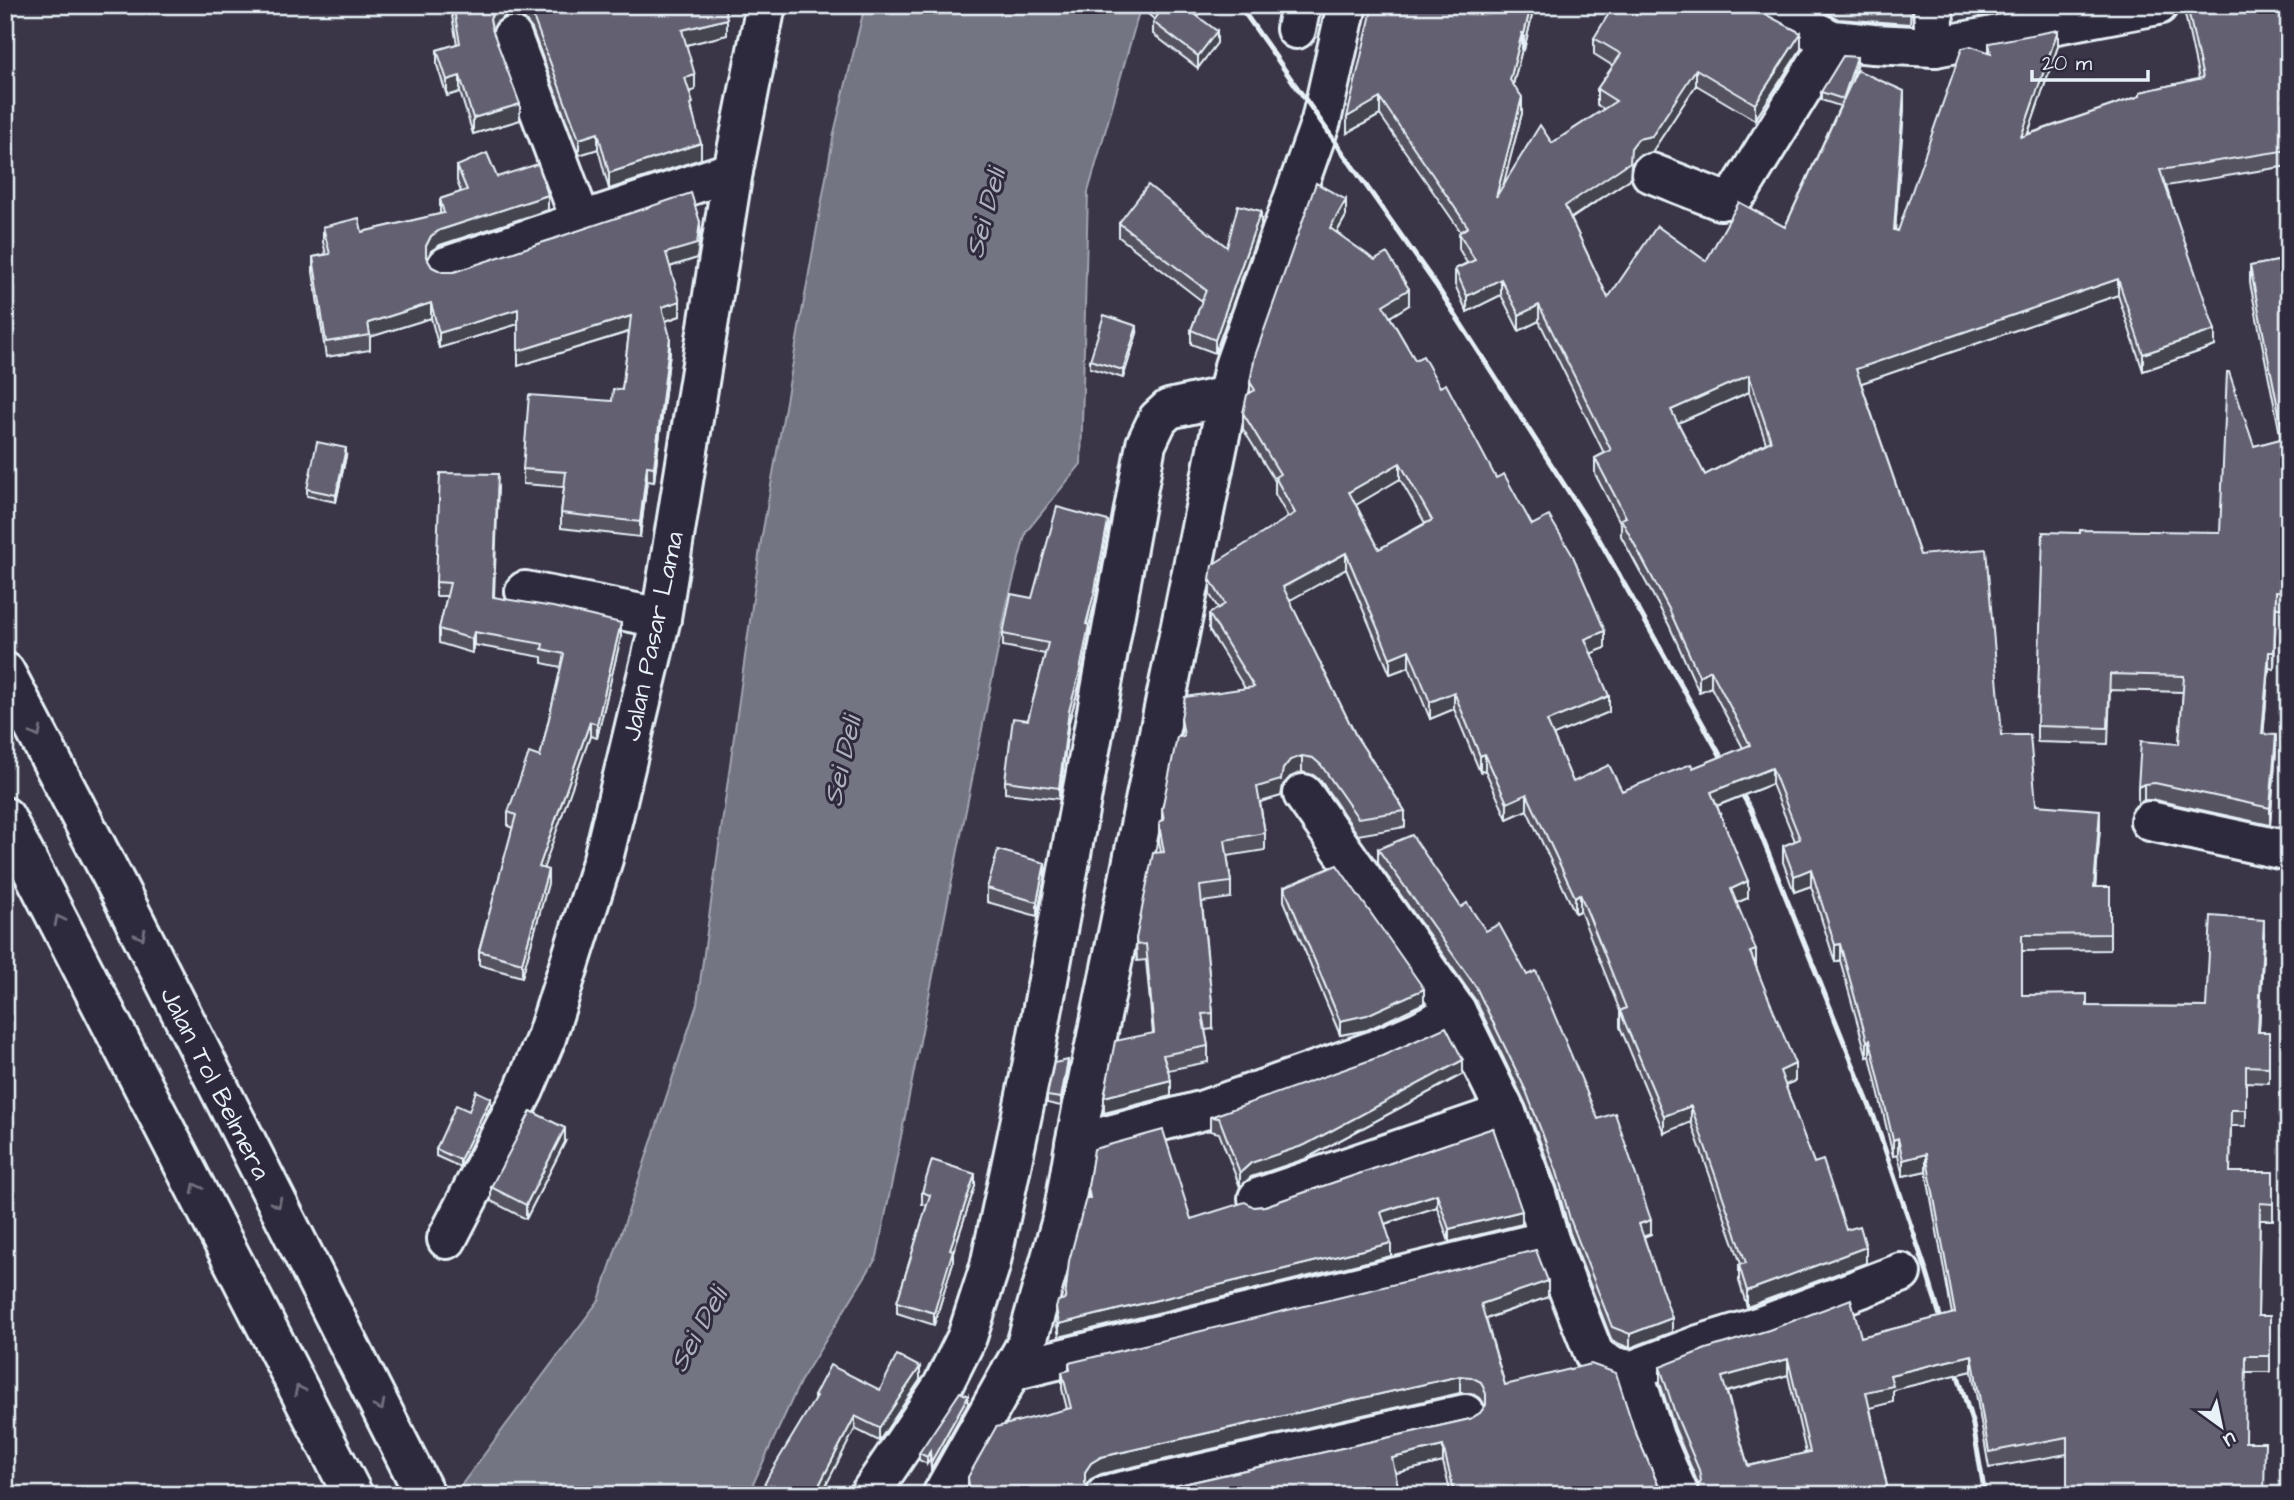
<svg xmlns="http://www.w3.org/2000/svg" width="2294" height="1500" viewBox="0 0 2294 1500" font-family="'Architects Daughter',sans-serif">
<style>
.water{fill:#737482;stroke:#a2a6b1;stroke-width:2}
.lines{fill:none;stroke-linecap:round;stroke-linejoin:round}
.minor-casing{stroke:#e8f1f8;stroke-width:44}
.highway-casing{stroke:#e8f1f8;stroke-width:44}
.minor{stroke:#2f2a3d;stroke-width:38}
.highway{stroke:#2f2a3d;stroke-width:38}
.rail{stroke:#e8f1f8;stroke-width:5}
.wall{fill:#555361;stroke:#e8f1f8;stroke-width:2;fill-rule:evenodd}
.shaded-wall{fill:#45444f;stroke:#e8f1f8;stroke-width:2}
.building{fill:#636171;stroke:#e8f1f8;stroke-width:2;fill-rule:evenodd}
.oneway{stroke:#70707e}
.labels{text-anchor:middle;stroke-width:6;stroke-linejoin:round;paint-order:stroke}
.street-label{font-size:26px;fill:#e8f1f8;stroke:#2f2a3d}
.water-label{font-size:28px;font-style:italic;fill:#aeb2bd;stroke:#2f2a3d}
</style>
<rect width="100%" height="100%" fill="#3a3648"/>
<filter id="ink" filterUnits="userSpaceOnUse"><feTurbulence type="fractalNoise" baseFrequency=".0143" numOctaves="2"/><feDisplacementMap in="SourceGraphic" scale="14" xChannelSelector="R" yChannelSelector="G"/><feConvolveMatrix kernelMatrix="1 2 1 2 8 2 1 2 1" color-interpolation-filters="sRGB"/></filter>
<g filter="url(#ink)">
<path class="water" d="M865,5H1141L1088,192L1081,464L1026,532L1007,604L877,1257L800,1382L748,1495H454L599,1300L697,1004L761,541L834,133Z"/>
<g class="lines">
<defs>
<g id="minor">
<path d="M1763,5L1832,40L1873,44L1935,47L2158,5"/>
<path d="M1933,5L1935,47"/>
<path d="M1296,29L1301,5"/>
<path d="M512,37L581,221"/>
<path d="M1651,173L1720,200L1733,197L1741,188L1832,40"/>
<path d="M447,266L733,171"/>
<path d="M525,591L661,618"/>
<path d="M1303,794L1456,1011L1506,1113L1536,1194L1549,1240L1594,1354C1606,1366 1616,1368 1633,1370"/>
<path d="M2150,821L2289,851"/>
<path d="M1075,1144L1204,1110L1375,1050L1419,1031L1456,1011"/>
<path d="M1258,1198L1506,1113"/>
<path d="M447,1239L524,1090L546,1038L603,859L661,618L733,171L766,5"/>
<path d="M1011,1371L1549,1240"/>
<path d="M869,1495L942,1387L967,1337L990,1266L1033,1062L1146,444L1158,419L1169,409L1227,396"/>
<path d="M942,1495L1026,1345L1063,1216L1075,1144L1234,366L1321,121L1347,5"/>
<path d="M1106,1495L1465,1414"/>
<path d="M1679,1495L1654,1437L1633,1370L1699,1345L1761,1326L1901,1273"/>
</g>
<g id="highway">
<path d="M5,672L116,884L425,1495"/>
<path d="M5,817L353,1495"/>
</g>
</defs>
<use href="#minor" class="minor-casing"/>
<use href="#highway" class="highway-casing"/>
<use href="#minor" class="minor"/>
<use href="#highway" class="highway"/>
<path class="rail" d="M1239,5L1436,285L1599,539L1751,810L1874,1117L1926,1270L1973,1425L1985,1495"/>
</g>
<g class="wall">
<path d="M450,5H724L727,35L686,45L695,90L689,92L701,159L609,189L598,149L579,155L532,29L525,20L515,15L505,16L496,23L492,31L520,120L473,134L460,92L447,96L437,65V50L457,44Z"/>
<path d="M1148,5H1207L1198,16L1217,43L1198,68L1153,34V22L1155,20L1148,14Z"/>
<path d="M1378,5H1549L1548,11L1534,7L1524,50L1522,49L1513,85L1522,113L1503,185L1552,143L1604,109L1597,105V89L1613,66L1594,54V38L1801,49L1755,120L1696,85L1652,152L1638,156L1631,164L1630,179L1571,219L1608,298L1706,261L1785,227L1840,106L1821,100V92L1857,64L1850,84L1904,108L1895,230L1898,231L1989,52V43L2058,46L2028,134L2140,96V92L2199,79L2183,5H2289V189L2288,166L2166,186L2215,346L2143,371L2118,295L1861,383L1920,555L2002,735L2036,805L2100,827L2095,887H2110V950L2022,951V995L2087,1006L2206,1007L2264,936L2259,1032H2269V1083L2246,1082V1126H2231L2230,1172H2273V1220H2260L2258,1316H2270V1372H2246L2067,1454L1989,1468L1972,1371L1893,1390V1402L1870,1408L1889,1495H1693L1696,1492L1699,1486L1675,1429L1660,1383V1367L1861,1337L1952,1314L1926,1171L1903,1176L1898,1155L1893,1156L1870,1056L1867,1057L1840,960L1835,962L1811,886L1794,892L1783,862V846L1795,841L1772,784L1717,806L1748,898L1736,903L1756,966L1795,1081L1785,1085L1814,1163L1846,1230L1866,1263L1747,1307L1739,1281V1265L1741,1264L1691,1122L1664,1133L1620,1027V1011L1580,911L1575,913L1527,810L1507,819L1485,770L1480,772L1454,709L1430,719L1409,667L1390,674L1346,569L1289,600L1356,736L1405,811V827L1358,835L1321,781L1313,775L1302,772L1290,777L1283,785L1281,796L1260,802L1265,833V850L1227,856L1231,882V898L1202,902L1213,1013V1029L1205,1030L1208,1046V1062L1168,1070L1171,1096L1104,1113L1153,1034L1146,960L1137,961L1136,939L1161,852L1159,841V825L1162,821V809L1181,736V718L1245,688L1209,630V614L1218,608L1210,595V579L1288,517L1275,494V481L1243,429V413L1250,393V382L1346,216L1337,232L1409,305L1390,317L1415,360L1440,387L1496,478L1532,525L1605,648L1591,653L1609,712L1553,735L1573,782L1622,791L1693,768L1743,748L1711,687L1699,692L1669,625L1621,536V524L1595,474V458L1604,453L1539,321L1519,331L1501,295L1467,312L1455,285V269L1467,263L1459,249V233L1461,232L1380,115L1347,133ZM1749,392L1766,443L1705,475L1678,423ZM1400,479L1425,523L1379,549L1356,505ZM1788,1375L1806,1453L1748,1466L1727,1392Z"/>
<path d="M1812,5H1911L1910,24L1838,19Z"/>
<path d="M1976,5H2038L1979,17Z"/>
<path d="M457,166L497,177L548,210L440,245L431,251L427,259L432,267L442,272H454L700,237L697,258L670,267L680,316L666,321L670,352L654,482L647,481L640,537L561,528V513L564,487L523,484V469L612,401L622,390L629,332L518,366V324L439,348L431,318L370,337V350L326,357L313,272V257L326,254L323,242V227L362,232L440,214V199L461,192L457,181Z"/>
<path d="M1119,223L1227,247L1261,225L1215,353L1191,344V330L1202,301L1119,237Z"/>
<path d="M2289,259V608H2276L2274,669L2269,668L2263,734L2276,751L2270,825L2155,800H2144L2138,804V787L2179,744L2183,692L2110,690L2108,744L2037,742V726L2220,532L2254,446L2281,439L2250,283V266Z"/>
<path d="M1137,333L1123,378L1090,368V360Z"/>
<path d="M346,456L336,502L307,496V489Z"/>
<path d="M498,488L494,597L621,637L597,738L590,736L543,868L548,883L522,977L479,965V951L513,828L508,826V812L540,757L561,667L542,663V657L474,645L472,653L439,643V629L447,596H436V582Z"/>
<path d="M1108,532L1095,601L1089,626V636L1080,682L1069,722L1059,799L1005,793V781L1028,720L1045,654L1003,646V634L1032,598Z"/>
<path d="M1378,849L1598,1119L1651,1234L1644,1237L1672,1332L1630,1348L1612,1341L1570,1233L1557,1186L1526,1105L1476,1001L1378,863Z"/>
<path d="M1045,877L1037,916L987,902V888Z"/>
<path d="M1284,887L1424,1003L1367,1030L1340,1035L1284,901Z"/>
<path d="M1068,1067L1061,1106L1047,1103V1096Z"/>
<path d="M1463,1074L1305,1159L1251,1177L1240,1187L1219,1133L1210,1131V1117Z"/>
<path d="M491,1105L460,1167L436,1156V1149L469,1111Z"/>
<path d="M1493,1128L1522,1224L1449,1242L1437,1207L1385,1224L1391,1256L1059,1337L1056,1321V1308L1065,1299L1088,1198V1187L1191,1219L1254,1207L1265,1206Z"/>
<path d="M565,1142L526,1219L491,1201V1187Z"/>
<path d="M975,1186L953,1253V1262L934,1325L897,1313V1302L927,1205L922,1204V1192Z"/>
<path d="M1548,1297L1486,1319L1505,1385L1634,1429L1659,1487L1665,1495H1451L1443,1462L1396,1473L1135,1495L1470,1419L1480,1413L1485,1406L1481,1399L1471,1393H1460L1101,1474L1091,1479L1086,1486L1092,1495H968V1477L1067,1409L1062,1389V1372L1069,1371V1363Z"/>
<path d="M920,1380L879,1441L855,1429L814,1400V1396L880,1390Z"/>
<path d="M968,1403L931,1469L930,1459L927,1464L919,1460V1453Z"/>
</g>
<g class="shaded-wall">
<path d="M498,5H505V16L496,23L490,34V19L496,7Z"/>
<path d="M1197,5H1207L1192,23V12Z"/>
<path d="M1531,5H1534V7L1524,50V34Z"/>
<path d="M727,19V35L682,46V30Z"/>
<path d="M2058,30V46L2021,153V137Z"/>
<path d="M1217,31V43L1198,68V56Z"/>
<path d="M1522,33V49L1510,96V80Z"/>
<path d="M1801,33V49L1755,120V104Z"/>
<path d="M1857,57V64L1843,107V99Z"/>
<path d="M1696,69V85L1652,152L1638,156L1631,164L1630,179L1565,222V206L1631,148Z"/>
<path d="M695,75V90L685,93V78Z"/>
<path d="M460,76V92L447,96V80Z"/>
<path d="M1904,91V108L1894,246V230Z"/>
<path d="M1522,97V113L1496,213V197Z"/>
<path d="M1380,98V115L1347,133V117Z"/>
<path d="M520,104V120L473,134V118Z"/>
<path d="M598,133V149L579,155V139Z"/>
<path d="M701,143V159L609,189V173Z"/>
<path d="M548,195V210L440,245L431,251L426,261V246L431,236L440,230Z"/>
<path d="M1346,200V216L1330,244V228Z"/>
<path d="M1261,211V225L1215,353V340Z"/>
<path d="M700,222V237L697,258L666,268V253Z"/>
<path d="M1501,279V295L1467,312V296Z"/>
<path d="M2118,279V295L1856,385V369Z"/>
<path d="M1409,289V305L1383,321V305Z"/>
<path d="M680,301V316L662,322V307Z"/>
<path d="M431,303V318L370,337L368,323Z"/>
<path d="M1539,305V321L1519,331V315Z"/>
<path d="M518,309V324L439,348V333Z"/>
<path d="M631,316V331L518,366V351Z"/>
<path d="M1137,326V333L1123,378V370Z"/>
<path d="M2215,330V346L2143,371V354Z"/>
<path d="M670,337V352L654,482V467Z"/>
<path d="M1749,375V392L1671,426V410Z"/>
<path d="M346,448V456L336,502V495Z"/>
<path d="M1400,463V479L1349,509V492Z"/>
<path d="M647,466V481L640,537V522Z"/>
<path d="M1108,521V532L1095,601L1089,626V636L1080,682L1069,722L1059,799V788L1069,711Z"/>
<path d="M1346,553V569L1283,604V587Z"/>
<path d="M2276,591V608L2274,669V652Z"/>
<path d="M621,623V637L597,738V724Z"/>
<path d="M1605,631V648L1585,656V639Z"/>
<path d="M474,632V645L472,653V639Z"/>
<path d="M1409,650V667L1390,674V658Z"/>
<path d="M2269,652V668L2262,750V734Z"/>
<path d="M1711,670V687L1699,692V676Z"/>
<path d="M1454,692V709L1430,719V702Z"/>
<path d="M1609,696V712L1547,738V721Z"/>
<path d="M590,722V736L539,881V867Z"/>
<path d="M2276,735V751L2270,825V808Z"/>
<path d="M1485,754V770L1480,772V756Z"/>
<path d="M1302,756V772L1290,777L1283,785L1281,796L1257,803V787L1283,769L1290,760Z"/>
<path d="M1772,768V784L1711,808V792Z"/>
<path d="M2144,784V800L2138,804V787Z"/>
<path d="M1527,794V810L1507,819V803Z"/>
<path d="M2100,810V827L2094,903V887Z"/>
<path d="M1045,863V877L1037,916V902Z"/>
<path d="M1811,869V886L1794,892V876Z"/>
<path d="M548,870V883L522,977V963Z"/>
<path d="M1748,881V898L1731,905V889Z"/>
<path d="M1580,894V911L1575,913V897Z"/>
<path d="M2264,920V936L2258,1048V1032Z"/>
<path d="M1840,944V960L1835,962V945Z"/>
<path d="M1756,950V966L1750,952Z"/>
<path d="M1424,989V1003L1367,1030L1340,1035V1021Z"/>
<path d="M1870,1040V1056L1867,1057V1041Z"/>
<path d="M1068,1060V1067L1061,1106V1098Z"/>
<path d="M1463,1060V1074L1305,1159L1251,1177L1240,1187V1173L1251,1163Z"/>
<path d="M1795,1064V1081L1780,1087V1071Z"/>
<path d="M1171,1080V1096L1104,1113V1097Z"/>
<path d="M491,1098V1105L460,1167V1160Z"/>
<path d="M1691,1106V1122L1664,1133V1116Z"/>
<path d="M565,1128V1142L526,1219V1205Z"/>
<path d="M1898,1138V1155L1893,1156V1140Z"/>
<path d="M1926,1154V1171L1903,1176V1160Z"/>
<path d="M975,1174V1186L953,1253V1262L934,1325V1313L950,1249Z"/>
<path d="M1437,1194V1207L1381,1225V1212Z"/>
<path d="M1522,1211V1224L1449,1242V1229Z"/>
<path d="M1651,1220V1234L1639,1238V1224Z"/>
<path d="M1391,1243V1256L1059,1337V1324Z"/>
<path d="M1866,1247V1263L1747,1307V1291Z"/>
<path d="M1548,1281V1297L1481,1320V1304Z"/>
<path d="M1672,1318V1332L1630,1348V1334Z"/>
<path d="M1972,1355V1371L1893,1390V1402L1866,1409V1392L1890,1375Z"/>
<path d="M1788,1359V1375L1722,1393V1377Z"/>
<path d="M920,1367V1380L879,1441V1428Z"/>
<path d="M1460,1376V1393L1101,1474L1091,1479L1085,1488V1472L1091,1463L1101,1457Z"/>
<path d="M968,1396V1403L931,1469V1462Z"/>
<path d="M855,1416V1429L821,1495H814Z"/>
<path d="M1443,1446V1462L1392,1474V1458Z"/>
<path d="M930,1451V1459L927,1464V1457Z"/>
</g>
<g class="building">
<path d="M453,5H498L496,7L490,19L492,29L520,104L473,118L460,76L447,80L437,50L460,43Z"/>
<path d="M526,5H724L727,19L682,30L695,75L685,78L693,103L690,104L701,143L609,173L598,133L579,139L532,14Z"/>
<path d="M1151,5H1197L1192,12L1217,31L1198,56L1153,22L1160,12Z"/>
<path d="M1373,5L1377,6L1378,5H1531L1524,34L1522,33L1510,80L1522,97L1496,197L1540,125L1552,143L1616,101L1597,89L1621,54L1594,38L1614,5H1750L1753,8L1801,33L1755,104L1696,69L1652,136L1638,139L1631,148L1630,162L1565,206L1608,298L1657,226L1706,261L1739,202L1785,227L1857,70L1904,91L1894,230L1898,231L1962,48L1971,46L1991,53L1989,43L2058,30L2021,137L2140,96V92L2203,78L2187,5H2289V150L2160,170L2215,330L2143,354L2118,279L1856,369L1920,555L1986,549L2002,735H2030L2036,805L2100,810L2094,887H2110V934L2022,935V995L2087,994V1006L2206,1007L2211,916L2264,920L2258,1032H2269V1067L2246,1066V1110H2231L2230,1172H2273V1204L2260,1203L2258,1316H2270V1356H2246L2245,1442H2265L2264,1495H2067V1437L1989,1452L1972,1355L1890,1375L1893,1386L1866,1392L1889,1495H1829L1828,1492L1816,1495H1693L1696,1492L1701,1481L1699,1470L1675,1413L1660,1367L1706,1349L1769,1330L1851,1299L1861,1337L1955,1313L1926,1154L1903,1160L1898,1138L1893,1140L1870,1040L1867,1041L1840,944L1835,945L1811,869L1794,876L1783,846L1800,839L1772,768L1711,792L1748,881L1731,889L1756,950L1750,952L1795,1064L1780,1071L1814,1163L1823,1160L1846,1230L1860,1226L1866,1247L1747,1291L1739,1265L1746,1263L1691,1106L1664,1116L1620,1011L1626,1008L1580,894L1575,897L1527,794L1507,803L1485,754L1480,756L1454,692L1430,702L1409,650L1390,658L1346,553L1283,587L1356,736L1405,811L1358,818L1321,765L1313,758L1302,756L1290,760L1283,769L1281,780L1257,787L1265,833L1225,840L1231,882L1200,886L1213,1013L1202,1014L1208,1046L1163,1055L1171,1080L1104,1097L1115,1041L1154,1033L1146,944L1137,945L1136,939L1153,853L1164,852L1159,825L1160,821L1164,820L1162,809L1177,737L1184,736L1181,718L1185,697L1254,687L1209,614L1225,604L1210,579L1212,565L1295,513L1275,477L1280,474L1243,413L1247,395L1255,390L1250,382L1255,356L1316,183L1346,200L1330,228L1375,260L1387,253L1409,289L1383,305L1415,360L1423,356L1440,387L1446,384L1496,478L1504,474L1532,525L1549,516L1573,556L1605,631L1585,639L1609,696L1547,721L1573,782L1609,765L1622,791L1691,764L1693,768L1750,745L1711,670L1699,676L1669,609L1621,519L1626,517L1595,458L1611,450L1539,305L1519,315L1501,279L1467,296L1455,269L1475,260L1459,233L1468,227L1380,98L1347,117ZM1749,375L1771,441L1705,475L1671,410ZM1400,463L1432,520L1379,549L1349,492ZM1788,1359L1810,1452L1748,1466L1722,1377Z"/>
<path d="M1877,5H1910V8Z"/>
<path d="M1843,56L1857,57L1843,99L1821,92Z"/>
<path d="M487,153L497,177L538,164L548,195L440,230L431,236L426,246V257L432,267L442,272H454L691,193L700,222L697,244L666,253L680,301L662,307L670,337L654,467L647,466L640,522L561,513L566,472L523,469L529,395L612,401L613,389L622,390L631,316L518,351V309L439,333L431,303L368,323L370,335L326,342L313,257L330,254L323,227L359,218L362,232L444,213L440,199L467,190L457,166Z"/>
<path d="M1148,185L1227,247L1238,205L1261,211L1215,340L1191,330L1206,290L1119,223Z"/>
<path d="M2289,259V592L2276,591L2274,652H2269L2262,734L2276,735L2270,808L2155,783L2144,784L2138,787L2141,741L2179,744L2184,676L2110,674L2108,728L2037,726L2043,532L2080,533V530L2220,532L2227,372H2229L2254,446L2284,438L2250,266Z"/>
<path d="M1104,315L1137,326L1123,370L1090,360Z"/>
<path d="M317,442L346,448L336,495L307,489Z"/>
<path d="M440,473L498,474L493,597L553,607L621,623L597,724L590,722L539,867L548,870L522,963L479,951L516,815L508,812L529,753L540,757L564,654L542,649L543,644L474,632L472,639L439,629L450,583L436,582Z"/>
<path d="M1057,507L1108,521L1095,590L1086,624L1089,625L1080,671L1069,711L1059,788L1005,781L1013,718L1028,720L1048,643L1003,634L1011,594L1032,598Z"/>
<path d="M1412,835L1461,907L1467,903L1486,931L1499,924L1527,975L1536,971L1598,1119L1615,1113L1651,1220L1639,1224L1672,1318L1630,1334L1612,1327L1570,1219L1557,1172L1526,1091L1476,987L1378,849Z"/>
<path d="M998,850L1045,863L1037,902L987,888Z"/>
<path d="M1337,865L1424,989L1367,1015L1340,1021L1284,887Z"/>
<path d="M1446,1027L1463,1060L1305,1145L1251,1163L1240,1173L1219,1118L1210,1117L1382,1056Z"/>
<path d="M1068,1060L1061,1098L1047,1096L1054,1063Z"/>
<path d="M476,1091L491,1098L460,1160L436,1149L456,1105L469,1111Z"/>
<path d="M531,1111L565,1128L526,1205L491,1187Z"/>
<path d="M1493,1128L1522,1211L1449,1229L1437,1194L1381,1212L1391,1243L1059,1324L1056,1308L1058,1301L1065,1299L1069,1261L1086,1198H1090L1088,1187L1094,1149L1163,1130L1191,1219L1245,1202L1254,1207L1265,1206Z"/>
<path d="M932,1160L975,1174L950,1249L953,1250L934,1313L897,1302L930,1195L922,1192Z"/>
<path d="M1536,1250L1548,1281L1481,1304L1505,1385L1591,1364L1616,1373L1634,1429L1659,1487L1665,1495H1455L1443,1446L1392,1458L1400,1495H1135L1470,1419L1480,1413L1486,1405V1394L1481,1382L1471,1377L1460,1376L1101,1457L1091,1463L1085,1472V1483L1092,1495H970L968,1477L996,1427L1071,1408L1062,1372L1070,1370L1069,1363Z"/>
<path d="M897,1355L920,1367L879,1428L855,1416L814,1495H759L769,1475L816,1397L814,1396L830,1365L880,1390Z"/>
<path d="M960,1392L968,1396L931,1462L930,1451L927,1457L919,1453Z"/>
</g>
<defs><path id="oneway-chevron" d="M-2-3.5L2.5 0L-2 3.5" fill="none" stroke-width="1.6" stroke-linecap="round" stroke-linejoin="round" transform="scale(1.75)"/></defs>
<g class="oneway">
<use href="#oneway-chevron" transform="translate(37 733) rotate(62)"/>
<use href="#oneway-chevron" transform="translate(59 920) rotate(-117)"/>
<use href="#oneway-chevron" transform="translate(141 935) rotate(63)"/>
<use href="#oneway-chevron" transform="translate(196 1188) rotate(-117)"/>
<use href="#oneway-chevron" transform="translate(277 1203) rotate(63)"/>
<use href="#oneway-chevron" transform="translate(299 1390) rotate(-117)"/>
<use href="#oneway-chevron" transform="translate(380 1406) rotate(63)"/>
</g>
</g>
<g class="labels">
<g class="street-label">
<text transform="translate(652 636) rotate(-78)" y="9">Jalan Pasar Lama</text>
<text transform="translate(216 1083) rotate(63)" y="9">Jalan Tol Belmera</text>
</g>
<g class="water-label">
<text transform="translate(984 213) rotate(-75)" y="10">Sei Deli</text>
<text transform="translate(841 761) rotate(-77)" y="10">Sei Deli</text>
<text transform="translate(697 1329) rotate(-61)" y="10">Sei Deli</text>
</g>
</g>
<rect width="2294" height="1500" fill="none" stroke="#2f2a3d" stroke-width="28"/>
<rect x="14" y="14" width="2266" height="1472" fill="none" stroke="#e8f1f8" stroke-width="2.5" filter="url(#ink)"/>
<g transform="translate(2221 1426) rotate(147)" stroke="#2f2a3d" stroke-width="5" paint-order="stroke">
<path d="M0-5L12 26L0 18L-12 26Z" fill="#e8f1f8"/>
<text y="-10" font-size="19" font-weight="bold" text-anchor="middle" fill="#e8f1f8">U</text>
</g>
<path d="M2032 70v10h116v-10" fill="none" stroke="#e8f1f8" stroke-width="3.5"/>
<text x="2042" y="70" font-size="21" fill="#e8f1f8" stroke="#2f2a3d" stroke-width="5" paint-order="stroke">20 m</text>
</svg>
